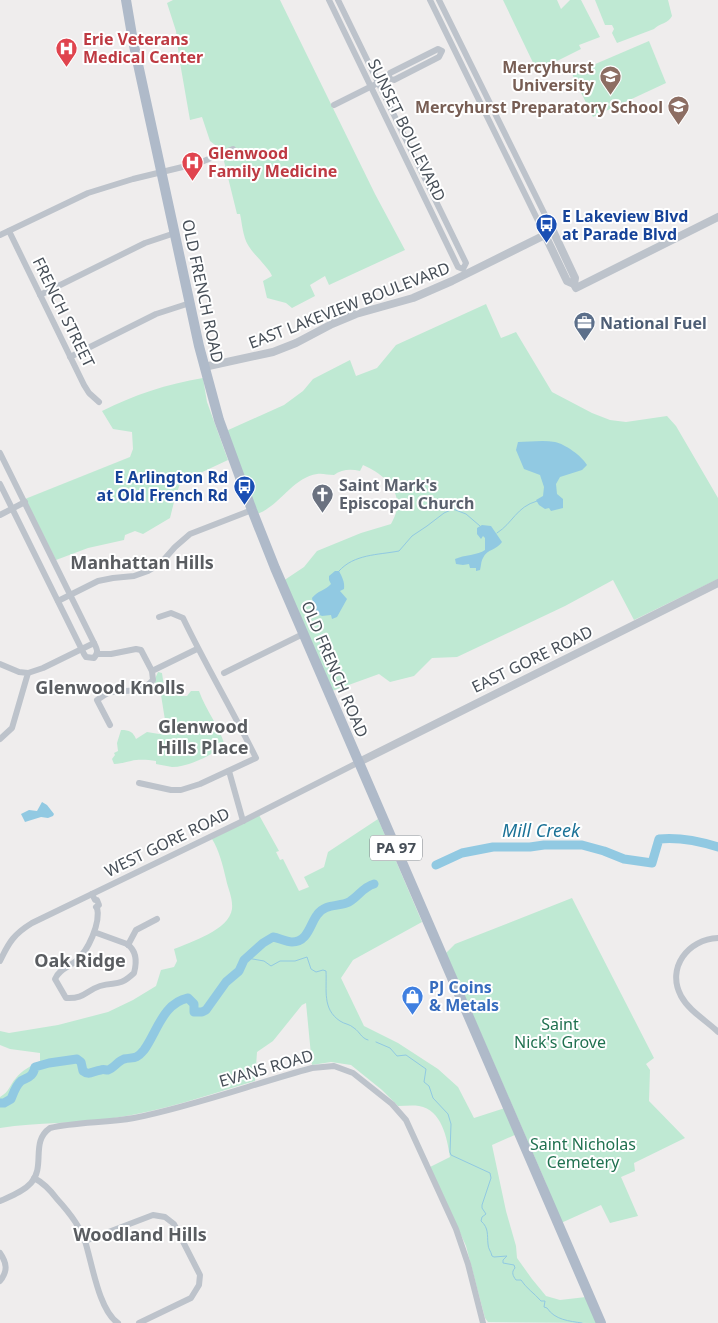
<svg xmlns="http://www.w3.org/2000/svg" width="718" height="1323" viewBox="0 0 718 1323" font-family="'Noto Sans',sans-serif">
<style>
.green{fill:#bfe9d3}
.water{fill:#91c9e2}
.lines{fill:none;stroke-linecap:round;stroke-linejoin:round}
.stream{stroke:#91c9e2;stroke-width:1}
.river{stroke:#91c9e2;stroke-width:9}
.minor{stroke:#bdc3cb;stroke-width:6}
.tertiary{stroke:#bdc3cb;stroke-width:8}
.primary{stroke:#afbac9;stroke-width:10}
.labels{text-anchor:middle;stroke-width:4;stroke-linejoin:round;paint-order:stroke}
.shield{fill:#fff;stroke:#7e848a;stroke-width:1}
.shield-label{font-size:15px;font-weight:bold;fill:#474f58}
.health-label{font-size:16px;font-weight:bold;fill:#be3a42;stroke:#fff;text-anchor:start}
.education-label{font-size:16px;font-weight:bold;fill:#785e54;stroke:#fff;text-anchor:end}
.street-label{font-size:16px;fill:#474f58;stroke:#fff}
.transit-label{font-size:16px;font-weight:bold;fill:#164399;stroke:#fff;text-anchor:start}
.service-label{font-size:16px;font-weight:bold;fill:#4e5e75;stroke:#fff;text-anchor:start}
.worship-label{font-size:16px;font-weight:bold;fill:#5b616d;stroke:#fff;text-anchor:start}
.shop-label{font-size:16px;font-weight:bold;fill:#366cbe;stroke:#fff;text-anchor:start}
.park-label{font-size:16px;fill:#207150;stroke:#fff}
.neighbourhood-label{font-size:18px;font-weight:bold;fill:#5a5d61;stroke:#fff}
.water-label{font-size:18px;font-style:italic;fill:#1b7297;stroke:#fff}
</style>
<rect width="100%" height="100%" fill="#efeded"/>
<g class="green">
<path d="M173,0H280L375,194L405,250L329,285L325,276L310,285L315,296L292,308L286,303L267,298L263,281L272,276C270,269 253,254 248,245C243,237 242,223 240,214H237L220,145L219,148L210,141L202,117L190,120L179,57L176,31L167,3Z"/>
<path d="M503,0H557L561,9L570,0H581L600,37L579,45L581,49L537,71Z"/>
<path d="M595,0H668L672,16C668,24 660,23 654,29L617,43L612,33L614,29L612,25H605Z"/>
<path d="M649,41L666,83L593,117L572,74Z"/>
<path d="M486,304L501,338L516,332L552,392L592,413L610,420L626,422L667,416L676,426L718,498V579L634,620L613,580L565,606L457,657L432,658L414,676L390,682L379,674L332,691L283,581L304,567L317,551L361,533L391,524C393,520 396,514 397,509C400,487 381,473 363,465L360,471C351,469 342,469 334,475C328,475 322,473 317,474C292,478 280,506 257,514L226,431L284,405L303,391L313,379L350,360L356,376L377,368L396,345Z"/>
<path d="M203,378L207,402L228,460L181,482L176,494L170,518L143,534L135,531L125,535L124,540L88,548L56,560L25,499L130,457L133,449L132,432L113,429L102,411C134,395 167,384 203,378Z"/>
<path d="M158,672L162,673L164,687L172,689L183,686L184,690L177,693L178,696H187L191,691H199C206,711 219,725 225,746C210,755 190,767 172,767C167,766 161,765 156,764V761C148,760 139,759 131,761C124,762 121,764 114,764L112,759L115,755L114,753L118,751L117,743L121,730C130,730 133,732 136,739L147,732L159,734L168,731L180,733L183,731V725L173,721L170,723L165,720L161,695L154,681Z"/>
<path d="M259,815L279,851L276,852L280,860L283,859L299,891L309,887L304,877L324,867L328,852L378,819L422,922L353,960L341,978L364,1026L398,1043L438,1069L458,1087L474,1118L505,1108L517,1134L492,1145L506,1211L516,1246L517,1258L532,1279L546,1296L560,1300L586,1297L597,1323L488,1322L485,1318L466,1246L430,1167L450,1157C447,1138 442,1110 419,1106C412,1105 405,1106 398,1106L382,1090L351,1065L331,1062L312,1065L306,1003L302,1005L273,1041L257,1052L255,1081C208,1095 162,1111 114,1118C77,1124 38,1122 0,1128V1097C10,1091 9,1086 16,1078C22,1070 31,1066 40,1061V1053L10,1049L0,1045V1031L9,1033L58,1025L108,1012L133,1000L156,986L161,970L174,967L177,961L174,949C191,942 229,930 232,909C233,898 228,889 226,879C223,866 219,850 212,839Z"/>
<path d="M572,898L654,1058L646,1064L650,1070L649,1101L685,1138L634,1163L635,1171L621,1177L638,1216L610,1223L601,1205L561,1223L545,1181L446,953L455,944Z"/>
</g>
<g class="water">
<path d="M518,442C529,442 543,440 555,442C565,444 582,456 587,465L582,470L560,477L556,484L557,494L563,499V508L551,511L549,508L545,509L539,505L536,500L543,496L544,487L540,475L524,469L516,450Z"/>
<path d="M482,525L491,526L502,542C497,550 487,549 483,558C481,561 481,567 480,570L476,571V568H470L469,564L463,565L456,564L455,559C464,555 478,555 485,550V538L483,536L481,539L477,534V528Z"/>
<path d="M335,571H339C342,577 345,582 344,589L340,591L347,599L337,617L332,619L331,615L322,616L315,613L312,598C317,591 326,590 331,584L329,580V576Z"/>
<path d="M42,802L47,805L54,814L53,816L48,818L41,817L25,822L21,814L29,810L37,811Z"/>
</g>
<g class="lines">
<g class="stream">
<path d="M497,533C513,523 516,507 537,501"/>
<path d="M339,571C354,554 378,555 399,551L412,536L427,526L444,513L453,509L466,514L480,526"/>
<path d="M247,958L264,961L271,966L280,961H295L307,957L311,969L316,972L323,970L326,971C327,990 322,1009 340,1021C344,1024 350,1024 354,1028C360,1032 361,1038 368,1040"/>
<path d="M376,1042L390,1048L397,1056L406,1055L426,1069L424,1082L429,1086L433,1098L448,1114L451,1124L450,1152L451,1155L490,1173L491,1178L482,1205V1208L486,1214L482,1217L481,1221C489,1228 487,1235 488,1244C488,1249 491,1251 492,1256L494,1257L507,1256L503,1260V1263L514,1265L515,1268C511,1272 513,1276 516,1280H521C526,1288 534,1293 541,1301H545L544,1307L547,1308C555,1320 569,1321 582,1323"/>
</g>
<g class="river">
<path d="M436,865L462,853L493,847H530L544,845H582L604,851L624,859L652,863L659,839C679,837 699,841 718,847"/>
<path d="M0,1103H4L11,1099C13,1094 16,1085 21,1081C28,1077 33,1077 35,1067L49,1063L77,1059L81,1062L83,1071C89,1076 93,1071 101,1070C103,1069 105,1070 108,1070C114,1068 118,1061 124,1059C133,1057 136,1060 144,1050C157,1032 163,1003 188,998L194,1004V1012H202L206,1010L226,982L239,971L244,960L263,943L273,937C279,938 286,942 292,942C308,942 310,924 317,915C325,903 339,907 349,902C359,896 363,887 374,884"/>
</g>
<g class="minor">
<path d="M329,0L458,267L463,269L466,263L338,0"/>
<path d="M430,0L545,235"/>
<path d="M439,0L553,231"/>
<path d="M438,49L442,51L439,57L394,80L388,78L390,73Z"/>
<path d="M334,105L388,78"/>
<path d="M9,231L84,385L89,393L99,402"/>
<path d="M0,235L88,193L133,179L199,163L233,149"/>
<path d="M40,295L145,243L175,233"/>
<path d="M70,357L156,314L190,303"/>
<path d="M0,453L94,643C97,649 99,652 94,658L86,657L84,654L0,484"/>
<path d="M0,515L25,502"/>
<path d="M58,601L98,581L113,578L134,576L148,571L160,564L175,547L190,534L252,510"/>
<path d="M97,654H111L136,649L141,650L152,671L153,680C139,695 128,689 111,692C106,693 102,697 97,700L110,725"/>
<path d="M0,664L19,672L28,673L12,728L0,739"/>
<path d="M152,671L197,649"/>
<path d="M28,673L43,668L94,643"/>
<path d="M224,673L303,634"/>
<path d="M229,771L243,821"/>
<path d="M139,783L171,790H181L200,784L256,758C233,711 206,666 183,618L171,613L159,617"/>
<path d="M92,894L95,900H97L99,905L96,907"/>
<path d="M94,932L127,944C137,951 137,962 134,973C118,988 116,981 100,986C85,991 85,999 66,998L55,979C59,969 69,967 76,961C88,951 101,923 97,907"/>
<path d="M718,938C688,939 666,968 681,996C689,1011 707,1021 718,1032"/>
<path d="M128,945L136,930L157,919"/>
<path d="M0,961C9,942 14,934 32,923L243,821L359,762"/>
<path d="M34,1178C44,1183 51,1191 57,1199C68,1211 80,1226 85,1241C92,1263 99,1311 118,1323"/>
<path d="M0,1201C11,1196 23,1192 31,1183C46,1166 30,1142 50,1128C77,1122 106,1123 134,1118C194,1106 253,1084 312,1068L334,1066L353,1073L392,1104L406,1120L456,1229L468,1264L483,1323"/>
<path d="M85,1241L153,1215L165,1217L174,1224L200,1275L199,1285L191,1298L139,1323"/>
<path d="M0,1253C7,1263 8,1271 0,1281"/>
</g>
<g class="tertiary">
<path d="M545,235L567,281L574,284"/>
<path d="M204,367L273,352L296,343L332,324L356,314L413,298L452,281L553,231L575,278L574,284L576,288L718,217"/>
<path d="M359,762L718,583"/>
</g>
<path class="primary" d="M126,0L133,41L199,346L219,420L252,510L275,568L601,1323"/>
</g>
<defs>
<symbol id="hospital-pin" viewBox="-11 -11 22 30"><path d="M0 17L-7.5 6A9.5 9.5 0 1 1 7.5 6Z" fill="#e0444e" stroke="#fff"/><path d="M-5-5h3v3.5h4V-5h3V5h-3V1.5h-4V5h-3Z" fill="#fff"/></symbol>
<symbol id="university-pin" viewBox="-11 -11 22 30"><path d="M0 17L-7.5 6A9.5 9.5 0 1 1 7.5 6Z" fill="#8d6e63" stroke="#fff"/><path d="M0-5L7-2L0 1L-7-2ZM-4 1L0 2.5L4 1V4Q0 6-4 4Z" fill="#fff"/></symbol>
<symbol id="school-pin" viewBox="-11 -11 22 30"><path d="M0 17L-7.5 6A9.5 9.5 0 1 1 7.5 6Z" fill="#8d6e63" stroke="#fff"/><path d="M0-5L7-2L0 1L-7-2ZM-4 1L0 2.5L4 1V4Q0 6-4 4Z" fill="#fff"/></symbol>
<symbol id="bus-pin" viewBox="-11 -11 22 30"><path d="M0 17L-7.5 6A9.5 9.5 0 1 1 7.5 6Z" fill="#1a4fb4" stroke="#fff"/><path d="M-5-6H5V4H4V6H2V4H-2V6H-4V4H-5ZM-3.5-4V0h7V-4ZM-3.5 1.2v1.5H-2V1.2ZM2 1.2v1.5H3.5V1.2Z" fill="#fff"/></symbol>
<symbol id="office-pin" viewBox="-11 -11 22 30"><path d="M0 17L-7.5 6A9.5 9.5 0 1 1 7.5 6Z" fill="#5c6f8a" stroke="#fff"/><path d="M-6-3h4V-5.5h4V-3h4V5H-6ZM-1-4.5V-3h2v-1.5ZM-6 0V1H6V0Z" fill="#fff"/></symbol>
<symbol id="church-pin" viewBox="-11 -11 22 30"><path d="M0 17L-7.5 6A9.5 9.5 0 1 1 7.5 6Z" fill="#6b7280" stroke="#fff"/><path d="M-1.2-6h2.4v3.5h3.3v2.4h-3.3V6h-2.4V-.1h-3.3v-2.4h3.3Z" fill="#fff"/></symbol>
<symbol id="shop-pin" viewBox="-11 -11 22 30"><path d="M0 17L-7.5 6A9.5 9.5 0 1 1 7.5 6Z" fill="#3f7fe0" stroke="#fff"/><path d="M-5-2.5h2.3a2.7 3.5 0 0 1 5.4 0H5L5.5 6h-11ZM-1.5-2.5h3a1.5 2.3 0 0 0-3 0Z" fill="#fff"/></symbol>
</defs>
<g fill-rule="evenodd">
<use href="#hospital-pin" x="54" y="36" width="25" height="34"/>
<use href="#university-pin" x="598" y="64" width="25" height="34"/>
<use href="#school-pin" x="666" y="94" width="25" height="34"/>
<use href="#hospital-pin" x="180" y="150" width="25" height="34"/>
<use href="#bus-pin" x="534" y="212" width="25" height="34"/>
<use href="#office-pin" x="572" y="310" width="25" height="34"/>
<use href="#bus-pin" x="232" y="474" width="25" height="34"/>
<use href="#church-pin" x="310" y="482" width="25" height="34"/>
<use href="#shop-pin" x="400" y="984" width="25" height="34"/>
</g>
<g class="labels">
<rect class="shield" x="370" y="835.5" width="52" height="25" rx="4"/>
<g class="shield-label">
<text x="396" y="853">PA 97</text>
</g>
<g class="health-label">
<text x="83" y="45">Erie Veterans<tspan x="83" dy="18">Medical Center</tspan></text>
<text x="208" y="159">Glenwood<tspan x="208" dy="18">Family Medicine</tspan></text>
</g>
<g class="education-label">
<text x="594" y="73">Mercyhurst<tspan x="594" dy="18">University</tspan></text>
<text x="663" y="113">Mercyhurst Preparatory School</text>
</g>
<g class="street-label">
<text transform="translate(407 130) rotate(64)" y="6">SUNSET BOULEVARD</text>
<text transform="translate(203 291) rotate(78)" y="6">OLD FRENCH ROAD</text>
<text transform="translate(349 305) rotate(-21)" y="6">EAST LAKEVIEW BOULEVARD</text>
<text transform="translate(64 312) rotate(64)" y="6">FRENCH STREET</text>
<text transform="translate(532 659) rotate(-26)" y="6">EAST GORE ROAD</text>
<text transform="translate(335 669) rotate(67)" y="6">OLD FRENCH ROAD</text>
<text transform="translate(167 842) rotate(-26)" y="6">WEST GORE ROAD</text>
<text transform="translate(266 1068) rotate(-16)" y="6">EVANS ROAD</text>
</g>
<g class="transit-label">
<text x="562" y="222">E Lakeview Blvd<tspan x="562" dy="18">at Parade Blvd</tspan></text>
<text x="228" y="483" text-anchor="end">E Arlington Rd<tspan x="228" dy="18">at Old French Rd</tspan></text>
</g>
<g class="service-label">
<text x="600" y="329">National Fuel</text>
</g>
<g class="worship-label">
<text x="339" y="491">Saint Mark's<tspan x="339" dy="18">Episcopal Church</tspan></text>
</g>
<g class="shop-label">
<text x="429" y="993">PJ Coins<tspan x="429" dy="18">&amp; Metals</tspan></text>
</g>
<g class="park-label">
<text x="560" y="1030">Saint<tspan x="560" dy="18">Nick's Grove</tspan></text>
<text x="583" y="1150">Saint Nicholas<tspan x="583" dy="18">Cemetery</tspan></text>
</g>
<g class="neighbourhood-label">
<text x="142" y="569">Manhattan Hills</text>
<text x="110" y="694">Glenwood Knolls</text>
<text x="203" y="733">Glenwood<tspan x="203" dy="21">Hills Place</tspan></text>
<text x="80" y="967">Oak Ridge</text>
<text x="140" y="1241">Woodland Hills</text>
</g>
<g class="water-label">
<text x="541" y="837">Mill Creek</text>
</g>
</g>
</svg>
